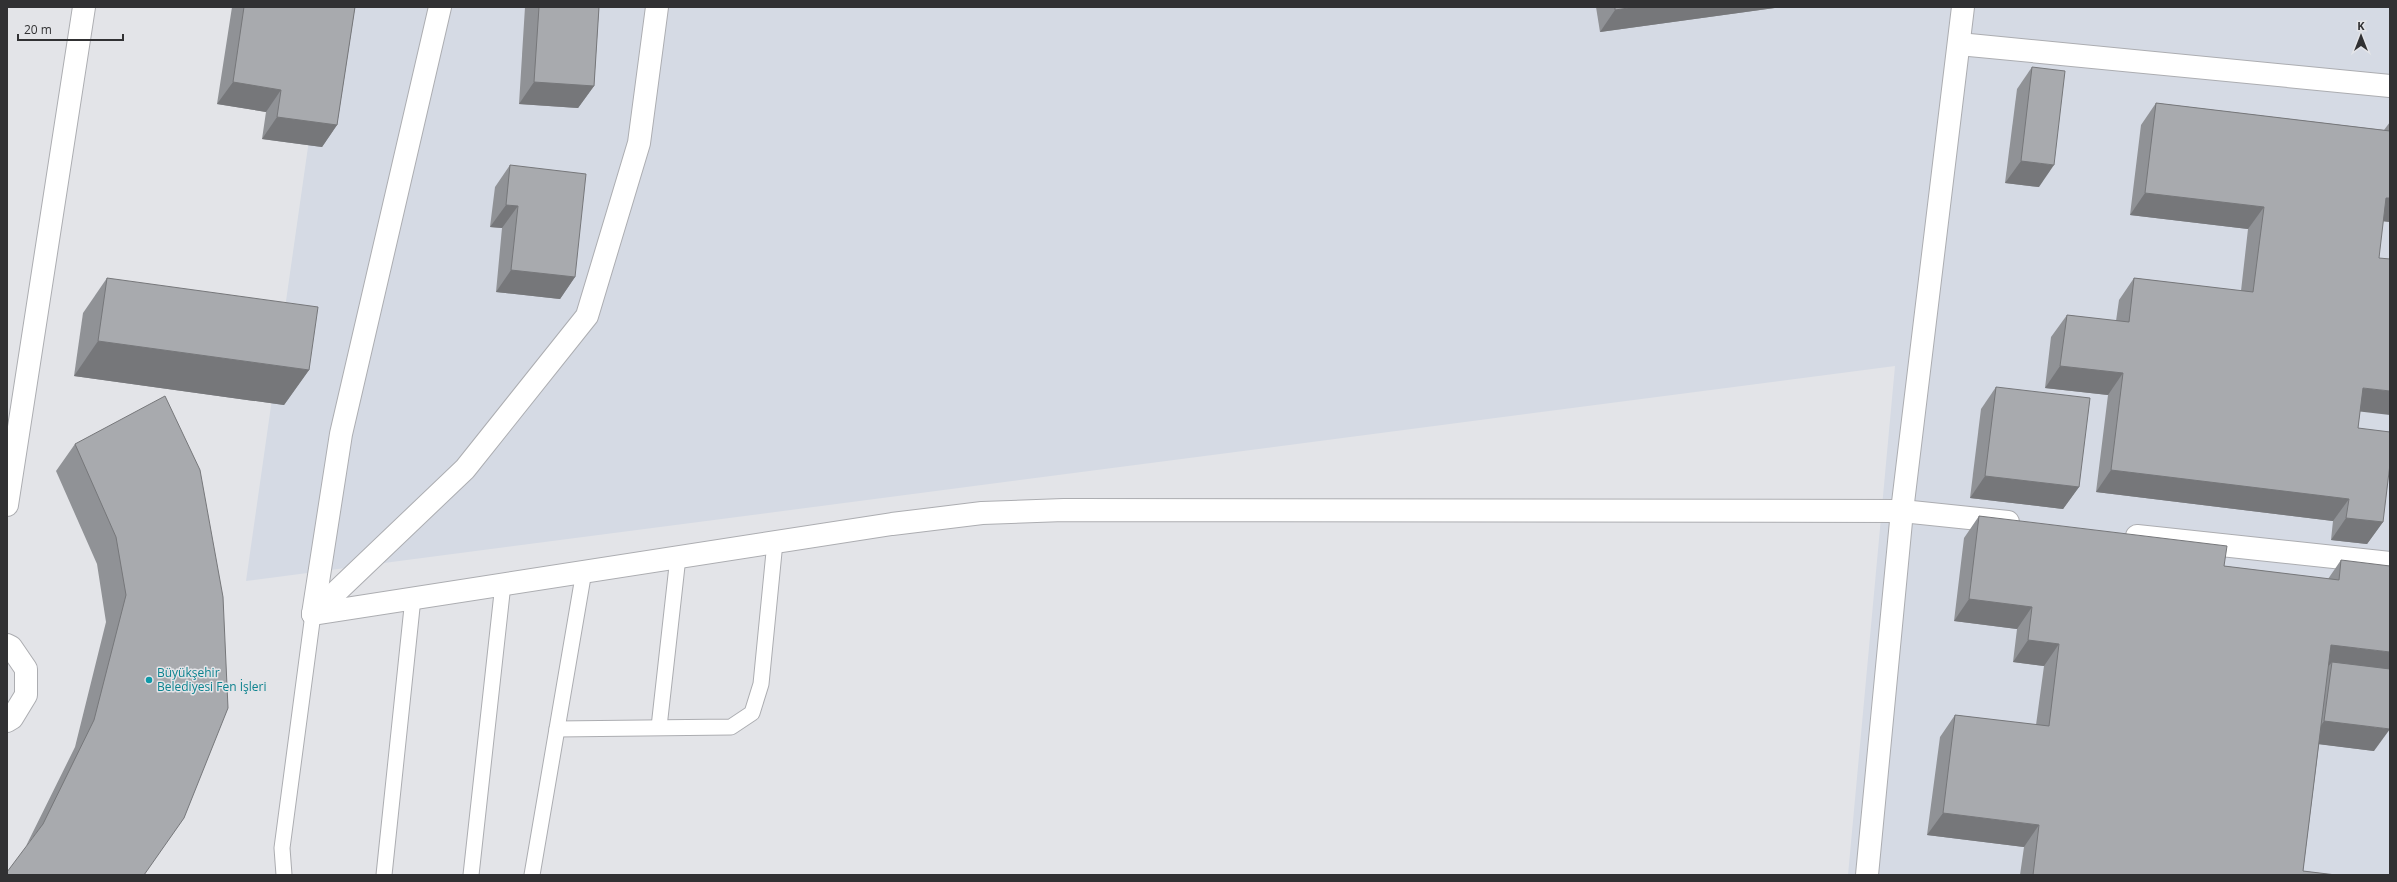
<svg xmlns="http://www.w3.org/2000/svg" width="2397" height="882" viewBox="0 0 2397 882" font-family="'Open Sans',sans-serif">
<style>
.built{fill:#d5dae4}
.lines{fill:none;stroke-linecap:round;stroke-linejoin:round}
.lane-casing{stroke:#acadb1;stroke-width:17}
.street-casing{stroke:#acadb1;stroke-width:24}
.lane{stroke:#fff;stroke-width:15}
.street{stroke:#fff;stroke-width:22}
.wall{fill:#909296}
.shaded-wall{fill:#76777a}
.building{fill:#a8aaae;stroke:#76777a}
.culture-dot{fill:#0f9aa8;stroke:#e3e4e8;stroke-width:1.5}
.labels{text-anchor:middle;stroke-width:3;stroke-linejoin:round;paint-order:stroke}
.culture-label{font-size:12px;fill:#0d838f;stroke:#e3e4e8;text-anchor:start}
</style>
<rect width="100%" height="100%" fill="#e3e4e8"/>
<path class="built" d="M328,7H2390V875H1848L1895,366L246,581Z"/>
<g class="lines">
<defs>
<g id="lane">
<path d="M659,727L678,557"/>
<path d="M557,729L731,727L752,713L761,684L775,542"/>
<path d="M284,875L282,848L313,614"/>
<path d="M384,875L413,598"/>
<path d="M471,875L503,584"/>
<path d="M532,875L584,571"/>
</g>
<g id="street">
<path d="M1959,44L2390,86"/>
<path d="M7,505L84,7"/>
<path d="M2137,536L2390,563"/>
<path d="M313,614L892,524L982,513L1064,510L1902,511L2008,522"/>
<path d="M313,614L465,469L587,316L639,143L657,7"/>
<path d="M313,614L341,434L440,7"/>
<path d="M7,645L11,647L26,669V695L12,718L7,721"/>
<path d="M1867,875L1902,511L1963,7"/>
</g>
</defs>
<use href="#lane" class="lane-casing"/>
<use href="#street" class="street-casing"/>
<use href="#lane" class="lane"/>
<use href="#street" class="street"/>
</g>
<g class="wall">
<path d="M232,7H355L337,125L322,147L262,139L266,112L217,104Z"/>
<path d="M525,7H599L594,86L578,108L519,104Z"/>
<path d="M1596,7H1781L1600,32Z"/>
<path d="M2032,67L2039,187L2005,183L2017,89Z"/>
<path d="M2156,103L2384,130L2390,122V222L2383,221L2358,428L2383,522L2367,544L2331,540L2333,521L2096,492L2108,395L2045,388L2051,337L2067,315L2116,321L2119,300L2134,278L2241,291L2248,229L2130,215L2141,125Z"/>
<path d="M510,165L575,277L560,299L496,292L502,228L490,227L495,187Z"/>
<path d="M107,278L309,370L284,405L74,376L83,313Z"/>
<path d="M1996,387L2079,487L2063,509L1970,498L1981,409Z"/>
<path d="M75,444L223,597L26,846L75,747L106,622L97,564L56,471Z"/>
<path d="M1979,516L2224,566L2328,579L2341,560L2374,751L2319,744L2303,871L2336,875H2020L2024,847L1927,835L1940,737L1955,715L2036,725L2044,666L2013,662L2017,629L1954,621L1964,538Z"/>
</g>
<g class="shaded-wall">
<path d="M1635,7H1781L1600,32L1615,10Z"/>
<path d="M233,82L281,90L266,112L217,104Z"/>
<path d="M534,82L594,86L578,108L519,104Z"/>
<path d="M277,117L337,125L322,147L262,139Z"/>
<path d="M2021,161L2054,165L2039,187L2005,183Z"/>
<path d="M2145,193L2264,207L2248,229L2130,215Z"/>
<path d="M2386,198H2390V222L2371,220Z"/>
<path d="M506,205L518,206L502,228L490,227Z"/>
<path d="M511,270L575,277L560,299L496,292Z"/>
<path d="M98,341L309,370L284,405L74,376Z"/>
<path d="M2060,366L2123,373L2108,395L2045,388Z"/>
<path d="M2363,388L2390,391V415L2347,410Z"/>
<path d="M2111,470L2349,499L2333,521L2096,492Z"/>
<path d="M1985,476L2079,487L2063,509L1970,498Z"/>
<path d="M2346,518L2383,522L2367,544L2331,540Z"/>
<path d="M1969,599L2032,607L2017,629L1954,621Z"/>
<path d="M2028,640L2059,644L2044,666L2013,662Z"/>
<path d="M2331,645L2390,652V676L2332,662L2327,668Z"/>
<path d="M2324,721L2390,729L2374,751L2309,743Z"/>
<path d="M1943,813L2039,825L2024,847L1927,835Z"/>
</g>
<g class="building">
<path d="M244,7H355L337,125L277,117L281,90L233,82Z"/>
<path d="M539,7H599L594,86L534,82Z"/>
<path d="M1615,7H1635L1615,10Z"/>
<path d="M2032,67L2065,71L2054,165L2021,161Z"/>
<path d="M2156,103L2390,131V198H2386L2379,258L2390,259V391L2363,388L2358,428L2390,432V464L2383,522L2346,518L2349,499L2111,470L2123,373L2060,366L2067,315L2129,322L2134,278L2253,292L2264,207L2145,193Z"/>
<path d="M510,165L586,174L575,277L511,270L518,206L506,205Z"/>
<path d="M107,278L318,307L309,370L98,341Z"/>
<path d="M1996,387L2090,398L2079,487L1985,476Z"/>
<path d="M165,396L200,470L223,597L228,708L184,818L144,875H7V872L43,824L94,720L126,595L116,537L75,444Z"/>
<path d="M1979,516L2227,546L2224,566L2339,580L2341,560L2390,566V652L2331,645L2303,871L2336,875H2033L2039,825L1943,813L1955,715L2049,726L2059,644L2028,640L2032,607L1969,599Z"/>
<path d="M2332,662L2390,669V729L2324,721Z"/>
</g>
<circle class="culture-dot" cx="149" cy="680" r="4"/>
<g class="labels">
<g class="culture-label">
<text x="157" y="677">Büyükşehir<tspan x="157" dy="14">Belediyesi Fen İşleri</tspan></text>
</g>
</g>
<rect width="2397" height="882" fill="none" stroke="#313133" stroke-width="16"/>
<g transform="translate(2361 36)" stroke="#e3e4e8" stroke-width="3" paint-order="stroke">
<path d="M0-3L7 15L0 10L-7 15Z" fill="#313133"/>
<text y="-6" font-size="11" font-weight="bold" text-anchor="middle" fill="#313133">K</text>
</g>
<path d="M18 34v6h105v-6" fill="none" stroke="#313133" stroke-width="2"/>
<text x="24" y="34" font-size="12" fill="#313133" stroke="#e3e4e8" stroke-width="3" paint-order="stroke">20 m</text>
</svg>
